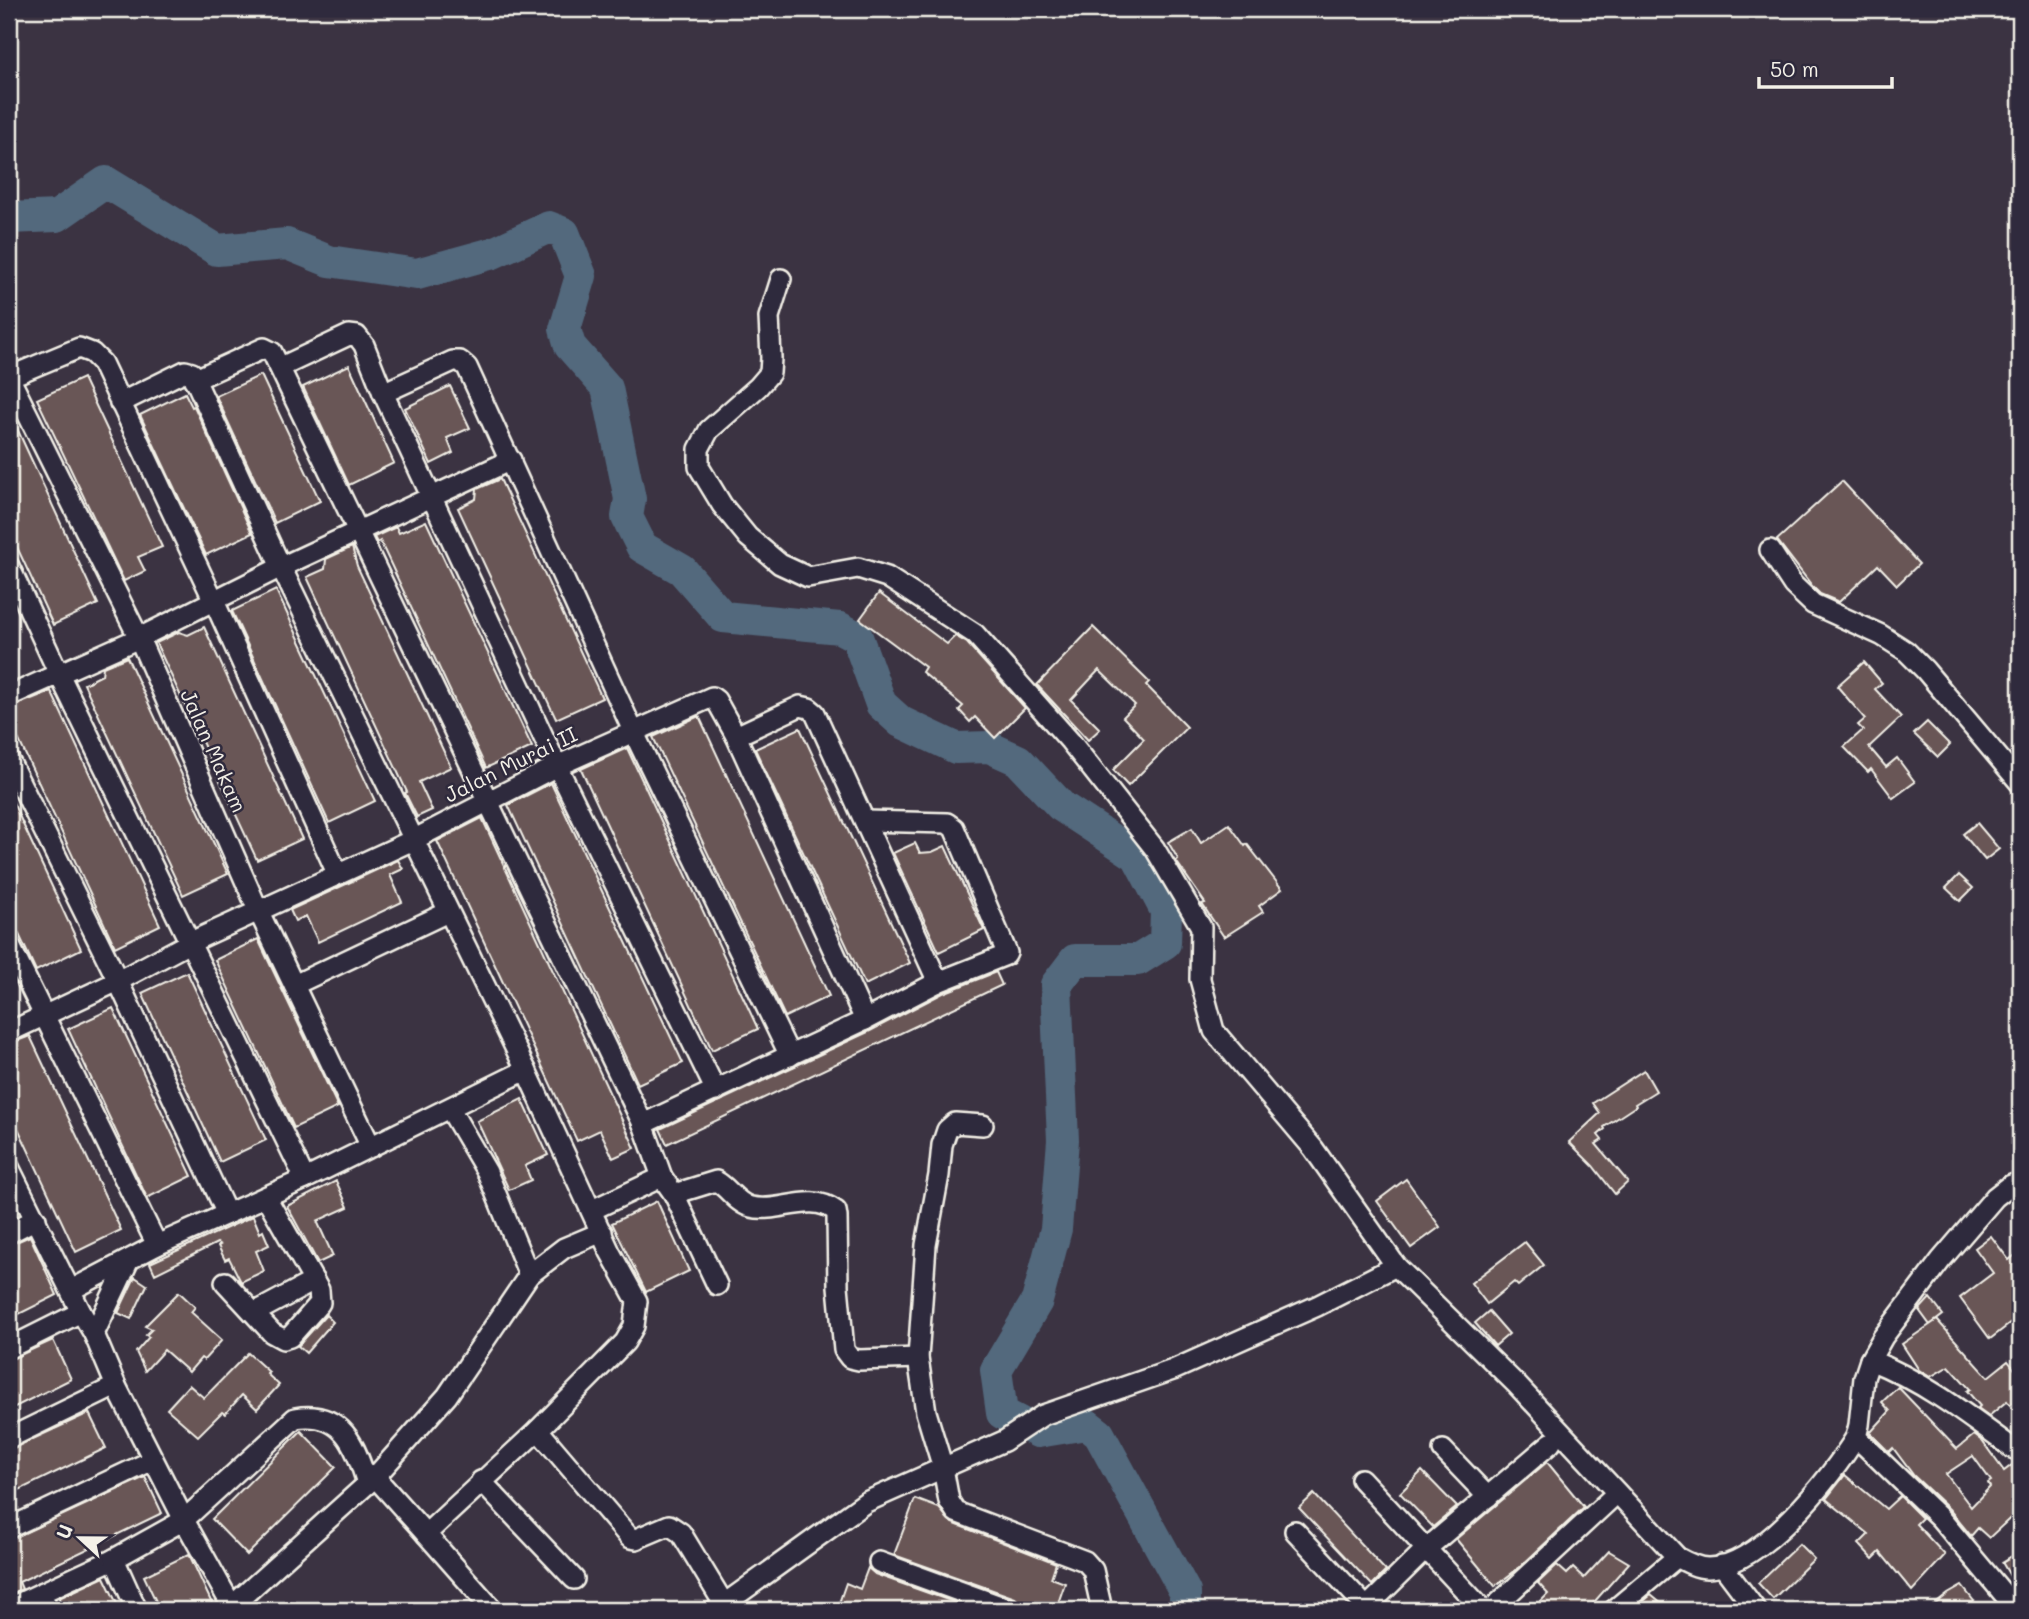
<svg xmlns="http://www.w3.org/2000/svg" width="2029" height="1619" viewBox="0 0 2029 1619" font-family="Mali,sans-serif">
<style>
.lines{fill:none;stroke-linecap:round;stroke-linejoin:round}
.river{stroke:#52697d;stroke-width:32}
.building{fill:#695657;stroke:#f4f1e8;stroke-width:2;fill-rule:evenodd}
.minor-casing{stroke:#f4f1e8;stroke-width:24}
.minor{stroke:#2f2a3d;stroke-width:19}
.labels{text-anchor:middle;stroke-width:5;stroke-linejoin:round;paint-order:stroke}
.street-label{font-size:21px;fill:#f4f1e8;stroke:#2f2a3d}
</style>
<rect width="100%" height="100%" fill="#3b3342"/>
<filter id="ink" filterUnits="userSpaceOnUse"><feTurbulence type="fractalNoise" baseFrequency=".0143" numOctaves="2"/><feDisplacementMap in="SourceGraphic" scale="14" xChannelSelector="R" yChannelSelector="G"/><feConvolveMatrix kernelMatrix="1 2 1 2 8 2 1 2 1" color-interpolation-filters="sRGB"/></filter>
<g filter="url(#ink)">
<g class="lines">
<path class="river" d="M9,218L57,216L106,182L217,250L287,244L329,261L417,274L493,253L549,227L564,233L581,276L565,329L570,346L607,388L630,499L627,517L642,547L682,570L723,617L840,628L857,637L881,704L901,722L956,748L989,747L1018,760L1061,806L1137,856L1166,911L1165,943L1138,960H1075L1056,985L1063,1140L1056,1229L1037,1301L996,1370L1002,1413L1038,1432L1086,1424L1099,1434L1185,1592V1610"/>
</g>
<g class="building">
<path d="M349,365L394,463L349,485L303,387Z"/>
<path d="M261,375L320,501L275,523L216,396Z"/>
<path d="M83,378L162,547L138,557L145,571L124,581L37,399Z"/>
<path d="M450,386L470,428L447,438L453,453L431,464L405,408Z"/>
<path d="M185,393L192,407L194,406L252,533L206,555L140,415Z"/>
<path d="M9,411L98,604L53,625L9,530Z"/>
<path d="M500,479L602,698L556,719L458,508L476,499L477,489Z"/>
<path d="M1842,481L1919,564L1897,585L1878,565L1839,602L1820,594L1813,587L1777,540Z"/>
<path d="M426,521L532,747L486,768L380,541L377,543L374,537L396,527L399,533Z"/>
<path d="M352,547L357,566L451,767L419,782L432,810L417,817L405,793L407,792L307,577L325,569L326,559Z"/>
<path d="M276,590L375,801L329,823L232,611Z"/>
<path d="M879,593L947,644L955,636L967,643L1025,708L995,738L975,717L970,722L959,710L963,706L922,672L925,667L860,619Z"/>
<path d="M204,627L302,839L257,860L156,643L179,632L188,635Z"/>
<path d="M1093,627L1149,682L1146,685L1187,727L1128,786L1113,770L1144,739L1123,717L1135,705L1099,670L1071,700L1100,729L1088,740L1037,685Z"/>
<path d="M127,657L228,874L183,895L84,684L102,675L103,667Z"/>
<path d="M1864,662L1882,683L1875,689L1901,717L1869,747L1886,767L1897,758L1915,782L1893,798L1871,769L1868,772L1844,747L1863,730L1858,725L1865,719L1837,686Z"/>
<path d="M51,691L160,925L115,947L9,719V708Z"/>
<path d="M699,716L829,996L785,1017L653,737Z"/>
<path d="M1927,722L1950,745L1938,757L1914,734Z"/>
<path d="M800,728L910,963L865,985L755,749Z"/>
<path d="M627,748L758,1029L712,1050L581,769Z"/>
<path d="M551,783L683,1063L638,1084L508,805Z"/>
<path d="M9,794L81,949L36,971L9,913Z"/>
<path d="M482,818L635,1148L613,1158L600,1130L577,1141L437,841Z"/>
<path d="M1977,823L1999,849L1985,860L1963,834Z"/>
<path d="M1229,824L1245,846L1247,844L1282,889L1259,906L1263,912L1224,937L1202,904L1205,903L1176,861L1178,859L1168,842L1192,828L1201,843Z"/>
<path d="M915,843L920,853L932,852L945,846L984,930L939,952L893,853Z"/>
<path d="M398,860L403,869L390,875L402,902L318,942L306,916L295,921L290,910Z"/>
<path d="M1959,875L1973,888L1960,901L1946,888Z"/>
<path d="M258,939L338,1107L294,1128L215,960Z"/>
<path d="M187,972L266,1140L220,1162L142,993Z"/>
<path d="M996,972L1002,985L667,1144L660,1129L870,1031L943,993Z"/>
<path d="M113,1008L192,1176L147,1198L68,1029Z"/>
<path d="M30,1036L121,1230L76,1252L9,1109V1044Z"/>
<path d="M1644,1070L1656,1091L1635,1104L1636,1106L1604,1127L1605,1129L1598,1135L1602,1140L1596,1144L1628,1182L1615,1194L1593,1166L1569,1142L1600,1113L1593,1103Z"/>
<path d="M522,1099L548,1155L525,1166L531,1180L509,1190L477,1121Z"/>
<path d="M1406,1179L1440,1227L1411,1248L1377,1201Z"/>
<path d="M336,1181L348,1207L317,1221L333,1256L318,1263L287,1206Z"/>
<path d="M657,1201L689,1271L646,1292L612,1223Z"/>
<path d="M253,1216L260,1233L263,1231L269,1245L256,1251L264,1271L241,1282L229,1258L225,1260L218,1246L220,1245L217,1243L155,1274L150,1263Z"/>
<path d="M30,1236L57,1295L9,1319V1245Z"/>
<path d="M1991,1236L2009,1260L2020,1251V1316L1990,1339L1960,1298L1993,1273L1975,1248Z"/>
<path d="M1525,1242L1544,1265L1518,1286L1514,1282L1487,1304L1471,1283Z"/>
<path d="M135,1277L147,1285L131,1319L118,1313Z"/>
<path d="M179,1292L195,1307L191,1312L222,1340L204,1360L201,1358L189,1372L164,1350L145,1371L136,1352L149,1337L146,1335L152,1329L145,1326Z"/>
<path d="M1930,1298L1943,1315L1930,1325L1919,1310Z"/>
<path d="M1489,1311L1509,1334L1495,1346L1475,1323Z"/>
<path d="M326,1315L333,1322L306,1353L298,1346Z"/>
<path d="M1937,1320L1988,1377L2008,1361L2020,1376V1397L2010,1405L2007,1401L1989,1416L1978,1408L1980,1406L1967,1391L1970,1389L1949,1366L1930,1377L1919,1370L1902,1344Z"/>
<path d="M53,1340L71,1379L9,1410V1360Z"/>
<path d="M248,1353L269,1372L267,1374L279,1385L257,1409L242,1395L225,1414L222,1412L198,1436L167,1409L189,1385L204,1398Z"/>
<path d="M1898,1387L1957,1449L1974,1435L1982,1441L2004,1471L2012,1465L2020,1476V1509L1989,1538L1978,1528L1971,1536L1949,1509L1914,1476L1893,1448L1889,1452L1870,1433L1890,1411L1882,1402ZM1973,1456L1991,1481L1988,1483L1990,1487L1971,1507L1946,1474Z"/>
<path d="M89,1413L106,1448L9,1495V1450Z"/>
<path d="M301,1431L336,1467L247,1555L212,1519Z"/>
<path d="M1547,1462L1584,1507L1520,1567L1495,1586L1456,1539Z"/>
<path d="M1422,1471L1457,1507L1433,1527L1400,1493Z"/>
<path d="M1845,1475L1886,1509L1900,1496L1922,1518L1916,1524L1945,1555L1912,1591L1880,1552L1873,1559L1859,1544L1869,1534L1826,1499Z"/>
<path d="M145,1477L162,1513L19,1582L22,1589L9,1595V1540Z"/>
<path d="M1314,1494L1386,1571L1372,1585L1299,1508Z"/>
<path d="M915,1499L939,1508L952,1523L1056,1563L1051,1578L1065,1583L1057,1606L1050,1603L1048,1610H1023L1021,1603L1015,1598L894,1555Z"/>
<path d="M1799,1544L1814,1559L1773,1599L1758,1583Z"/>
<path d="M1609,1551L1629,1563L1587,1610H1532L1548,1594L1538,1583L1557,1565L1567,1574L1573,1568L1584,1578Z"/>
<path d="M2020,1551V1593L2002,1562Z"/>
<path d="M189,1554L215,1610H160L144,1576Z"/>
<path d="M868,1568L875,1574L976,1610H860L839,1603L846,1583L860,1589Z"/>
<path d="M104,1577L120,1610H64L59,1598Z"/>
<path d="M1962,1586L1981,1610H1928L1948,1594Z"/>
<path d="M1651,1595L1669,1610H1633Z"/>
</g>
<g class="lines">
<defs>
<g id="minor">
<path d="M781,279L769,317L771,358L770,373L758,387L709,430L699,449V467L722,505L748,537L780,564L808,577L858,568L887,577L975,634L1070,741L1155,849L1201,927L1200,979L1214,1031L1313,1148L1396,1266L1517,1385L1677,1557C1686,1562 1697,1568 1708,1568C1760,1567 1831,1478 1856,1437L1859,1425L1864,1378L1870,1360L1883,1337L1941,1260L1995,1197L2009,1186L2020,1182"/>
<path d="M281,367L349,335L357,336L364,345L383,393L557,766L716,1091"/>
<path d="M9,377L139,638L258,910L371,1147"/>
<path d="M9,377L79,348L92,353L102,363L214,601L337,873"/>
<path d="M194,380L264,348L272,352L643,1124L662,1177L674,1194L717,1285"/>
<path d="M383,393L453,361H460L467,367L634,733L790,1056"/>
<path d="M120,403L185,371L192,373L281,567L526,1070L610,1252L637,1301L634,1326L625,1342L538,1430L426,1534L375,1477"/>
<path d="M1770,550L1793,585L1813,604L1881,635L1906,651L1925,670L2020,783"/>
<path d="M9,566L59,674L305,1179"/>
<path d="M9,696L139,638L281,567L511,460"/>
<path d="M736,736L800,706L809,708L815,713L938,982"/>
<path d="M9,760L118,981L227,1214"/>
<path d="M9,944L157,1245"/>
<path d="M294,985L448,912"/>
<path d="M9,1032L118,981L191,942L413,840L557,766L712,697L716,700L736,736L865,1020"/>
<path d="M450,1109L487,1172L529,1275"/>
<path d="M643,1124L865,1020L938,982L1006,955L1007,953L954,828L947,823L865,821"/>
<path d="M983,1125L955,1123L947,1130L942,1145L939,1175L926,1245L918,1358L926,1412L943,1468L949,1501L956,1512L1085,1561L1093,1570L1102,1610"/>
<path d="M9,1167L81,1312L94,1334L116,1386L184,1520L234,1610"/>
<path d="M674,1194L716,1181C728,1187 737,1204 751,1207C779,1214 810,1191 836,1211L837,1217L838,1286L844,1350L850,1358L859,1360L918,1358"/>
<path d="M592,1210L662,1177"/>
<path d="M9,1233L36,1219"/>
<path d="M225,1282L272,1333L283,1339L290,1337L320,1303L319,1290L266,1197"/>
<path d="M71,1290L157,1245L305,1179L526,1070"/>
<path d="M254,1313L314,1281"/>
<path d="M94,1334L129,1260"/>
<path d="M9,1348L81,1312"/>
<path d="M1870,1360C1923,1381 1966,1414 2012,1448L2020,1451"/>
<path d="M538,1430L630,1538L636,1539L669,1525L681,1533L724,1604"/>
<path d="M1856,1437L1940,1518L2017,1610"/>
<path d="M9,1438L116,1386"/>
<path d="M1443,1450L1488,1497"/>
<path d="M1361,1479L1483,1610"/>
<path d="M481,1481L574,1579"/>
<path d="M9,1528L153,1460"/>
<path d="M1295,1531L1367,1608"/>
<path d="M426,1534L493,1610"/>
<path d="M114,1559L137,1610"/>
<path d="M879,1562L1011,1610"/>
<path d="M1722,1565L1756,1610"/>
<path d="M41,1593L48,1610"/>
<path d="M233,1605L375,1477L447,1396L529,1275L564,1248L602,1232"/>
<path d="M9,1608L114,1559L184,1520L295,1418C342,1410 356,1445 367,1484"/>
<path d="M716,1610L866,1502L1004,1441L1043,1415L1173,1370L1317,1306L1396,1266"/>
<path d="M1364,1610L1426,1549L1551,1443"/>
<path d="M1491,1610L1617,1493"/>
<path d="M1614,1610L1677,1557"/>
</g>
</defs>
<use href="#minor" class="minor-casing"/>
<use href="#minor" class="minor"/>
</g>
</g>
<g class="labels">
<g class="street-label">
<text transform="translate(213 751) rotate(66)" y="7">Jalan Makam</text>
<text transform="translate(511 765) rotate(-26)" y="7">Jalan Murai II</text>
</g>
</g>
<rect width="2029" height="1619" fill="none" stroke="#2f2a3d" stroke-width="35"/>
<rect x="18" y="18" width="1994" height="1584" fill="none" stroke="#f4f1e8" stroke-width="2.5" filter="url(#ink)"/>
<g transform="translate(80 1538) rotate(292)" stroke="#2f2a3d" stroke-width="5" paint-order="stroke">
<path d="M0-5L12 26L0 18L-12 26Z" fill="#f4f1e8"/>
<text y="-10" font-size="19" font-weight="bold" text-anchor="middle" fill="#f4f1e8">U</text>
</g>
<path d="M1759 77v10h133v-10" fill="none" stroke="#f4f1e8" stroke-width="3.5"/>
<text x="1770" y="77" font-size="21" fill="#f4f1e8" stroke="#2f2a3d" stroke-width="5" paint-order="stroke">50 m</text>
</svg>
